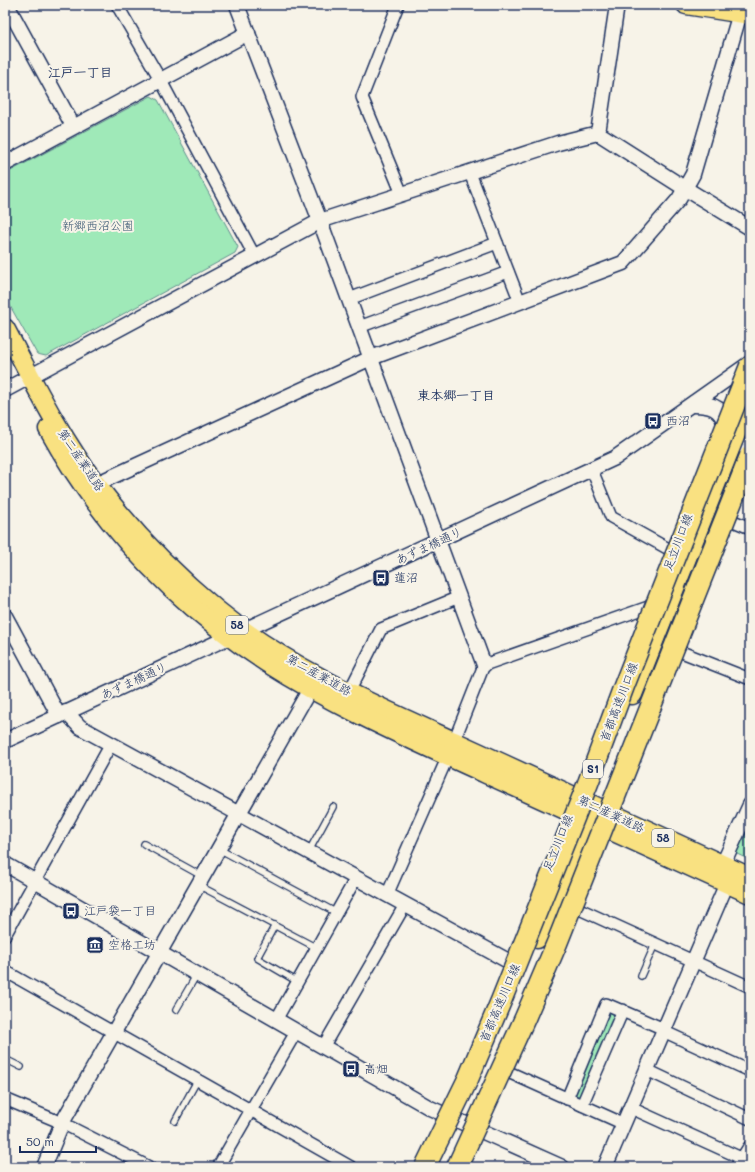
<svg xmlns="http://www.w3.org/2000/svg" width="755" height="1172" viewBox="0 0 755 1172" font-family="Mali,'Klee One',sans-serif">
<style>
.green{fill:#9fe9b8;stroke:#5d8c8b}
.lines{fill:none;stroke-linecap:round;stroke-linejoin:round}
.service-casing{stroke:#1b2f5e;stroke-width:8}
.minor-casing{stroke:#1b2f5e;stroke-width:14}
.tertiary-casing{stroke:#1b2f5e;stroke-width:17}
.secondary-casing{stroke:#1b2f5e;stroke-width:19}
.primary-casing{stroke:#1b2f5e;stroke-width:21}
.motorway-casing{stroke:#1b2f5e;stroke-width:23}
.service{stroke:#f7f3e8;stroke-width:5.5}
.minor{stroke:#f7f3e8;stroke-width:11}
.tertiary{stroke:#f7f3e8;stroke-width:14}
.secondary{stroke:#f7f3e8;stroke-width:16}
.primary{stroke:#f9e181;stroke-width:18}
.motorway{stroke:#f9e181;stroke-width:20}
.motorway-bridge-casing{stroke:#1b2f5e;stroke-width:23;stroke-linecap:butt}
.motorway-bridge{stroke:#f9e181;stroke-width:20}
.labels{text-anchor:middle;stroke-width:4;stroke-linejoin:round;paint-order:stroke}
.shield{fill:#f7f3e8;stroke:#5d6a87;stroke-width:1}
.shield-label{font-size:11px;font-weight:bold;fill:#1b2f5e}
.park-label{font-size:12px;fill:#355470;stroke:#f7f3e8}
.poi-label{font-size:12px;fill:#1b2f5e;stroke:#f7f3e8;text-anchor:start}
.street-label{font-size:12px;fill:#1b2f5e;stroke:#f7f3e8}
.neighbourhood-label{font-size:13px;font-weight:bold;fill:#1b2f5e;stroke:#f7f3e8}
</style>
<rect width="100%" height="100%" fill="#f7f3e8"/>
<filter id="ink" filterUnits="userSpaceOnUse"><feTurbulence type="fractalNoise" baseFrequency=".025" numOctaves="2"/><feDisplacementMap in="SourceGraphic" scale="8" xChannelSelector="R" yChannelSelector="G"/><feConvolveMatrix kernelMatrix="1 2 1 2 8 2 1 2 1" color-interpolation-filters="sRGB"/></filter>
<g filter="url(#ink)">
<g class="green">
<path d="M151,96L158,100L238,247L235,253L46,356L37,354L5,297V174Z"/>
<path d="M750,817V860L737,854L735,850Z"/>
<path d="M608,1009L617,1010L581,1099L573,1098Z"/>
</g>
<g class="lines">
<defs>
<g id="service">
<path d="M144,844L202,876"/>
<path d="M219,849L337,913"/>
<path d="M309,851L333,807"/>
<path d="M198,885L317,948"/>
<path d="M275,925L257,958L298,982"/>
<path d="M641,976L655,944"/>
<path d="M176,1010L197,974"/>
<path d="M5,1059L21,1067"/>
<path d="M175,1121L198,1079"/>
<path d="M5,1166L8,1167"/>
</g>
<g id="minor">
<path d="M117,5L160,79L254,255"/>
<path d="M398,5L362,97L402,194"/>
<path d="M470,173L520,302"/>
<path d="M349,299L497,243"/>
<path d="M359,327L508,272"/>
<path d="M592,470L611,517L674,552"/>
<path d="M731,520L750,528"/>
<path d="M679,651L750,679"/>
<path d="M349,692L381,629L459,597"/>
<path d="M454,741L484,665L654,605"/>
<path d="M387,895L448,756"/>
<path d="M575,907L750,987"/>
<path d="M5,935L111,744"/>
<path d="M5,971L351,1167"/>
<path d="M276,1020L356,878"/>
<path d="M663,1031L750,1071"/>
<path d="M323,1047L405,905"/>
<path d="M647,1070L750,1119"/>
<path d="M506,1071L624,1124"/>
<path d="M5,1099L62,1123L149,1167"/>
<path d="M567,1099L606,1004L664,1029"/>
<path d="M582,1105L623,1010"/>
<path d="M631,1108L750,1162"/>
<path d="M218,1167L296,1032"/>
</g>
<g id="tertiary">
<path d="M7,5L73,126"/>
<path d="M237,5L320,221L484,665"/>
<path d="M617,5L598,133L678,184L750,228"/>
<path d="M5,164L248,33"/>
<path d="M5,390L320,221L558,143L598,133"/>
<path d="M96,484L371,358L623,263L679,199L693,174L740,13"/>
<path d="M5,616L59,716"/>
<path d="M66,712L80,727L510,962"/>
<path d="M5,741L615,458L750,363"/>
<path d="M5,864L430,1108L562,1167"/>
<path d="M723,864L750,805"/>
<path d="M44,1167L62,1123L310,689"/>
<path d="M605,1167L727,883"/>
<path d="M738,1167L750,1148"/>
</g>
<path id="secondary" d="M694,404C709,404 723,407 725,424"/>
<g id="primary">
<path d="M686,5L750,15"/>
<path d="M5,328C33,381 60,437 97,485C131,530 173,573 216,609C286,667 372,704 454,741C553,787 651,831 750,877"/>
<path d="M48,429C101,525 175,603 267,663C336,707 412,740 486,774C574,814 662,854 750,894"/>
</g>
<g id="motorway">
<path d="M632,694L750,396"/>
<path d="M551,924L598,814"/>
<path d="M537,938L549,906"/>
</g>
</defs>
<use href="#service" class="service-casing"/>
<use href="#minor" class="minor-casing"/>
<use href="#tertiary" class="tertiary-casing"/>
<use href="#secondary" class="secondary-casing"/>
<use href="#primary" class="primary-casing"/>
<use href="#motorway" class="motorway-casing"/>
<use href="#service" class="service"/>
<use href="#minor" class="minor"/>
<use href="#tertiary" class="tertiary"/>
<use href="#secondary" class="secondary"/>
<use href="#primary" class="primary"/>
<use href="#motorway" class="motorway"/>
<defs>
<g id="motorway-bridge">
<path d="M425,1167L468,1079L501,1001L588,783L624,686L750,366"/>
<path d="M457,1167L525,1018L557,943L750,456"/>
</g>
</defs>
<use href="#motorway-bridge" class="motorway-bridge-casing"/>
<use href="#motorway-bridge" class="motorway-bridge"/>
</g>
</g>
<defs>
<symbol id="bus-square" viewBox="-11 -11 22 22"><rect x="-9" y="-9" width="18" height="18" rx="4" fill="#1b2f5e" stroke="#f7f3e8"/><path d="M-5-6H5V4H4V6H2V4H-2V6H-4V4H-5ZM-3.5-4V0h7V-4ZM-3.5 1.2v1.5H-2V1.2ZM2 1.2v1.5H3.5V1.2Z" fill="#fff"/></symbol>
<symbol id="museum-square" viewBox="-11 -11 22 22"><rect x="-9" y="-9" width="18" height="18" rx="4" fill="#1b2f5e" stroke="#f7f3e8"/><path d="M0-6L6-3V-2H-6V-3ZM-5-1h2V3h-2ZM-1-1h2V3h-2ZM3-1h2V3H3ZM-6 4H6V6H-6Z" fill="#fff"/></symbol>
</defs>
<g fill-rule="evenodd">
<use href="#bus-square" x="643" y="411" width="20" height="20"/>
<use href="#bus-square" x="371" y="568" width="20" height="20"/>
<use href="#bus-square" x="61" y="901" width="20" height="20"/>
<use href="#museum-square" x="85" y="935" width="20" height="20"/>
<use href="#bus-square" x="341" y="1059" width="20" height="20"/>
</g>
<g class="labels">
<g class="shield">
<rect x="226" y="616" width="22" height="18" rx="3"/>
<rect x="583" y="760" width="20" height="18" rx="3"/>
<rect x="652" y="829" width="22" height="18" rx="3"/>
</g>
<g class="shield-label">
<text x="237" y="629">58</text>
<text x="593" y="773">S1</text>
<text x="663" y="842">58</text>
</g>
<g class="park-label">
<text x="98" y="230">新郷西沼公園</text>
</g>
<g class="poi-label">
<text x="666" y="425">西沼</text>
<text x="394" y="582">蓮沼</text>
<text x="84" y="915">江戸袋一丁目</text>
<text x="108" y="949">空格工坊</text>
<text x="364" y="1073">高畑</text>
</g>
<g class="street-label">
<text transform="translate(81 460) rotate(56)" y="4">第二産業道路</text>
<text transform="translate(678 542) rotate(-69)" y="4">足立川口線</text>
<text transform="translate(429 546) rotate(-25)" y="4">あずま橋通り</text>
<text transform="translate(319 675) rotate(29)" y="4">第二産業道路</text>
<text transform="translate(134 681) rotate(-25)" y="4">あずま橋通り</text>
<text transform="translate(619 702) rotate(-69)" y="4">首都高速川口線</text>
<text transform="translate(611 814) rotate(25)" y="4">第二産業道路</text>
<text transform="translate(558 843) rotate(-68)" y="4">足立川口線</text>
<text transform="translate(500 1003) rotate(-67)" y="4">首都高速川口線</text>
</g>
<g class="neighbourhood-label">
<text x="80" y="77">江戸一丁目</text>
<text x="456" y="400">東本郷一丁目</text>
</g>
</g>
<rect width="755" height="1172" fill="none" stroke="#f7f3e8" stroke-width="20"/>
<rect x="10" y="10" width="735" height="1152" fill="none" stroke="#1b2f5e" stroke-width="1.5" filter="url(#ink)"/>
<path d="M20 1146v6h76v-6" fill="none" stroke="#1b2f5e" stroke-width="2"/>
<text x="26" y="1146" font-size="12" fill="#1b2f5e" stroke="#f7f3e8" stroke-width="3" paint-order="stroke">50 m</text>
</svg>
